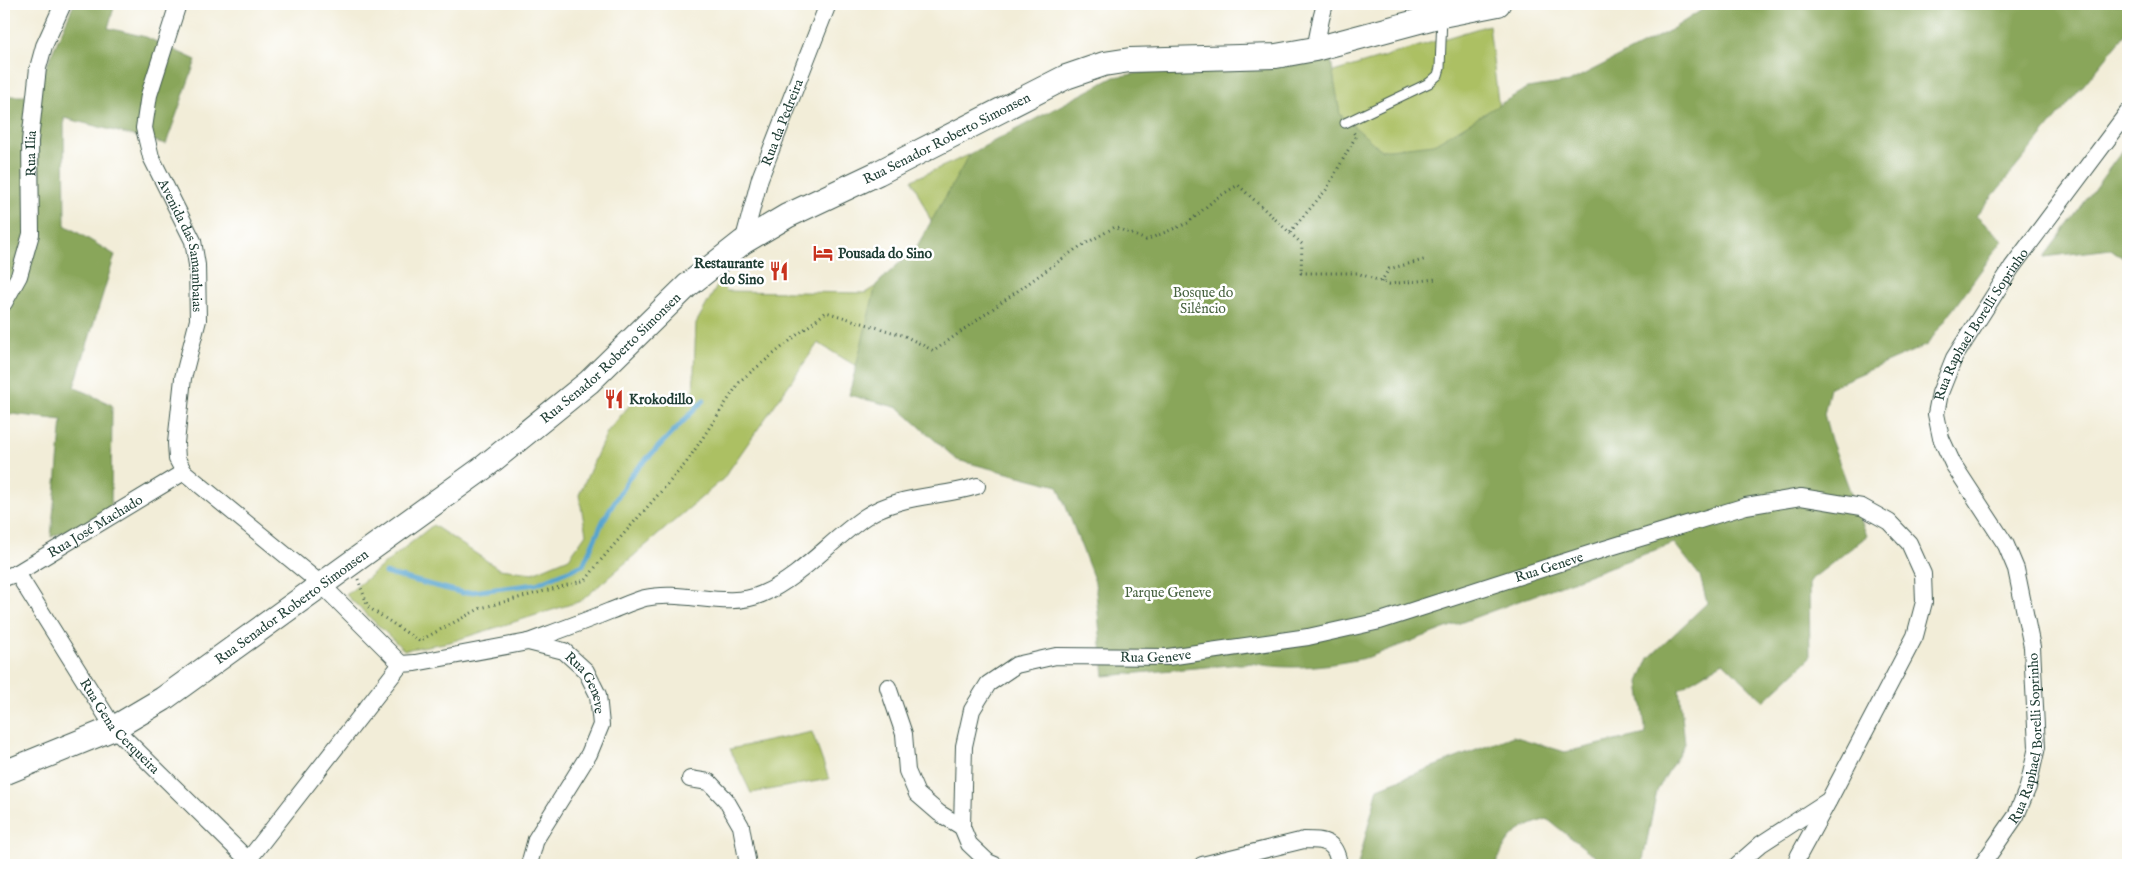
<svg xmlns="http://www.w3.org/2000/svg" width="2132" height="869" viewBox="0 0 2132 869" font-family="'IM FELL English',serif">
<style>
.green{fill:#acc064;stroke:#667e4c}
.forest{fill:#89a65a;stroke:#547247}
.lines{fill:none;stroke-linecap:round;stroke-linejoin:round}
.stream{stroke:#56a4cf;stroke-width:5}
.lane-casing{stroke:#3f574d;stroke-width:11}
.street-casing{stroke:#3f574d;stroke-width:18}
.secondary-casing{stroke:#3f574d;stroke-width:26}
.path{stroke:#3f574d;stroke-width:3;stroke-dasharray:1 4;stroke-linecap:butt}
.lane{stroke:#fff;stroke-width:9}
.street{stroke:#fff;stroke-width:16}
.secondary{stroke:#fff;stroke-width:24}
.labels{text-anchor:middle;stroke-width:5;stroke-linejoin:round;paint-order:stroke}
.street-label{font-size:14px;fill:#1f3d34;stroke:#fff}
.poi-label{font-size:14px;font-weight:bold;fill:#1f3d34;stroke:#fff;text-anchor:start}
.park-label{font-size:14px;fill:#496442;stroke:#fff}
</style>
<rect width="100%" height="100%" fill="#fff"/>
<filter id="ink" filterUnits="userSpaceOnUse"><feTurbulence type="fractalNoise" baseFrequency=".02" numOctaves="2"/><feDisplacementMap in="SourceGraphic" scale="10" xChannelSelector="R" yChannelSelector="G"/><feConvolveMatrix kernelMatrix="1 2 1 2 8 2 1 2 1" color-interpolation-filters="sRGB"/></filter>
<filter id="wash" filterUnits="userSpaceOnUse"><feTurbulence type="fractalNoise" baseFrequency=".0096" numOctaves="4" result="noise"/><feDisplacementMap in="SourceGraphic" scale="20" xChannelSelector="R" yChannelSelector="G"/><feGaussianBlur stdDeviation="1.12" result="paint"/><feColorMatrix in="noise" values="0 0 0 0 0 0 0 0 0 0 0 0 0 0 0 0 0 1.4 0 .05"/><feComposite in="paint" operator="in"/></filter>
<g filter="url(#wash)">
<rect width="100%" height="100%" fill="#f2edd8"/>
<g class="green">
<path d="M1489,25L1541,466L1045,455L851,363L818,343L723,479L581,601L450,642L404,650L346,595L433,525L499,569L533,573L569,558L586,534L579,495L607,432L634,400L693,396L696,323L720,281L726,291L865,293L942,245L912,180L1111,92L1330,73Z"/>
<path d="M812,732L829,779L751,793L730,749Z"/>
</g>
<g class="forest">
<path d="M74,4H115L108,28L146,37L196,60L166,144L64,118L65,225L115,255L74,387L112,405L111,513L51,537L62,420L4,413V96H33Z"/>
<path d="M1711,4H2128V31L1976,216L2003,240L1927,345L1830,387L1824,414L1831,440L1867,536L1809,581L1810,658L1764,701L1723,662L1679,689L1685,743L1657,791L1642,865H1606L1547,819C1516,829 1508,835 1496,865H1358L1378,788L1513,736L1565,752L1646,734L1639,682L1649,658L1707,603L1700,576L1674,543L1366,658C1326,666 1291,671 1252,663L1104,676L1095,582L1058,486L957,460L899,408L849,395L876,285L917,246L970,154L1114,77L1160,70L1282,66L1331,60L1340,114L1381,150L1434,144L1527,88L1569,82L1669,31Z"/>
<path d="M2128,143V262L2111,249L2044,257Z"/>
</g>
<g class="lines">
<path class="stream" d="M385,573L463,593L536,584L583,565L603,521L630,476L704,400"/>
</g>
</g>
<g filter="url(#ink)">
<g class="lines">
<defs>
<path id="lane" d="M1345,123L1429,83L1438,75L1440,68L1442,16"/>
<g id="street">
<path id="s1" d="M178,4L149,95L144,128L151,157L193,241L197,265L198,320L183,378L176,443L177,459L184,472L322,585L401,664"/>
<path d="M1315,49L1321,19L1325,4"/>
<path id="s2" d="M743,242L760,178L828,4"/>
<path id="s3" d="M4,303L19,276L31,234L30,141L38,68L44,46L63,4"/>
<path id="s4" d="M17,573L114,728L253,865"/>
<path id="s5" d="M4,578L17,573L184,472"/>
<path d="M528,642C555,632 583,622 610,611C621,607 633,601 645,598C684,589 726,610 762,594C800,578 831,540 865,517C899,494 940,498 977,486"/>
<path id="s6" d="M401,664L415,663L528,642L564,651L586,671L598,695L601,725L589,754L536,839L530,861L531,865"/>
<path d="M888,687L904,734L907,771L917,794L939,813L962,827"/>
<path d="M690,779L709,782L726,800L741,826L748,865"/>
<path d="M249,859L401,664"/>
<path id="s7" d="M995,865L988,862L969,844L962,827L964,746L972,710L988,684L1016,665L1056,656L1168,657L1308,637L1380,621L1601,550L1746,506L1801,497L1862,507L1889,522L1909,543L1923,574L1924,602L1915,636L1829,800L1761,844L1737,865"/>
<path d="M1202,865L1304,840C1325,840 1336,841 1339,865"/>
<path d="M1795,865L1799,855L1828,802"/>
<path id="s8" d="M1982,865L2016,816L2028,787L2037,747L2032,647L2016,569L2006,545L1953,464L1941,438L1936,414L1940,393L1954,358L2012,267L2128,112"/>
</g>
<g id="secondary">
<path id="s9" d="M4,773L114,728L163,699L483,468L589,382L687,286L743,242L787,216L878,173L1066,77L1104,64L1130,60L1276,56L1315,49L1442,15L1498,4"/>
</g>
</defs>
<use href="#lane" class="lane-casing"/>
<use href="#street" class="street-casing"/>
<use href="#secondary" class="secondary-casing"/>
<g class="path">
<path d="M1290,232L1326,190L1356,136L1353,132"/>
<path d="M1381,282L1389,269L1427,259"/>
<path d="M358,579L368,607L419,641L481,608L586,580L600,561L686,463L741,380L826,312L905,336L934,351L1076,249L1115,227L1146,240L1188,223L1215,199L1238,185L1302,244L1301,273H1357L1389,284L1437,279"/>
</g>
<use href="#lane" class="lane"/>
<use href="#street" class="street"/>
<use href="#secondary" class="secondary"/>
</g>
</g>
<defs>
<symbol id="hotel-bare" viewBox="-9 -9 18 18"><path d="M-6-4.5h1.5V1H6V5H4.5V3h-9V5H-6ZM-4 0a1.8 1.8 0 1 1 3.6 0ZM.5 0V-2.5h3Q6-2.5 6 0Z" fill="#c8321e" stroke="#fff" stroke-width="2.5" paint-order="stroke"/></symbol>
<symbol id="restaurant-bare" viewBox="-9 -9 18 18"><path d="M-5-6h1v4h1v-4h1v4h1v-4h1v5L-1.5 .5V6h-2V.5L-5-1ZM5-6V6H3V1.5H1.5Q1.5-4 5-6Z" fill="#c8321e" stroke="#fff" stroke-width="2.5" paint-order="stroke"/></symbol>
</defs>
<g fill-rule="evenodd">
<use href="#hotel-bare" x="809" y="239" width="28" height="28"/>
<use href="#restaurant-bare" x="765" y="257" width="28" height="28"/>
<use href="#restaurant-bare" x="600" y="385" width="28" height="28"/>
</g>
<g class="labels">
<g class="street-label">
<text dy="5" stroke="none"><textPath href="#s2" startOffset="126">Rua da Pedreira</textPath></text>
<text dy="5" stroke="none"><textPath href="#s9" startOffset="1144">Rua Senador Roberto Simonsen</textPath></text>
<text dy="5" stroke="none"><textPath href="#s3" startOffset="155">Rua Ilia</textPath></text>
<text dy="5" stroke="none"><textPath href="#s1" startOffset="254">Avenida das Samambaias</textPath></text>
<text dy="5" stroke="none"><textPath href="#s8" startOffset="589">Rua Raphael Borelli Soprinho</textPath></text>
<text dy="5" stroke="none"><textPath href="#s9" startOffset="739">Rua Senador Roberto Simonsen</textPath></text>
<text dy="5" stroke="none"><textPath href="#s5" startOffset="105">Rua José Machado</textPath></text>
<text dy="5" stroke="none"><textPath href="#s7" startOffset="780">Rua Geneve</textPath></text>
<text dy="5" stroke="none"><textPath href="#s9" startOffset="334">Rua Senador Roberto Simonsen</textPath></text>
<text dy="5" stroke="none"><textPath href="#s7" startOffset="375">Rua Geneve</textPath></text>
<text dy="5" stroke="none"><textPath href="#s6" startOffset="206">Rua Geneve</textPath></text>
<text dy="5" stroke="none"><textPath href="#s4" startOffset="185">Rua Gena Cerqueira</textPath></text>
<text dy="5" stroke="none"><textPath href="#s8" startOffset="139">Rua Raphael Borelli Soprinho</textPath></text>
</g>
<g class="poi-label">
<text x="838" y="258">Pousada do Sino</text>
<text x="764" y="268" text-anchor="end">Restaurante<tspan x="764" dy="16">do Sino</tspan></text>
<text x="629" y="404">Krokodillo</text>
</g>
<g class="park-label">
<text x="1203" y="297">Bosque do<tspan x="1203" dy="16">Silêncio</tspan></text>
<text x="1168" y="597">Parque Geneve</text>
</g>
</g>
<rect width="2132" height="869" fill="none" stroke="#fff" stroke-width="20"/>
</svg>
